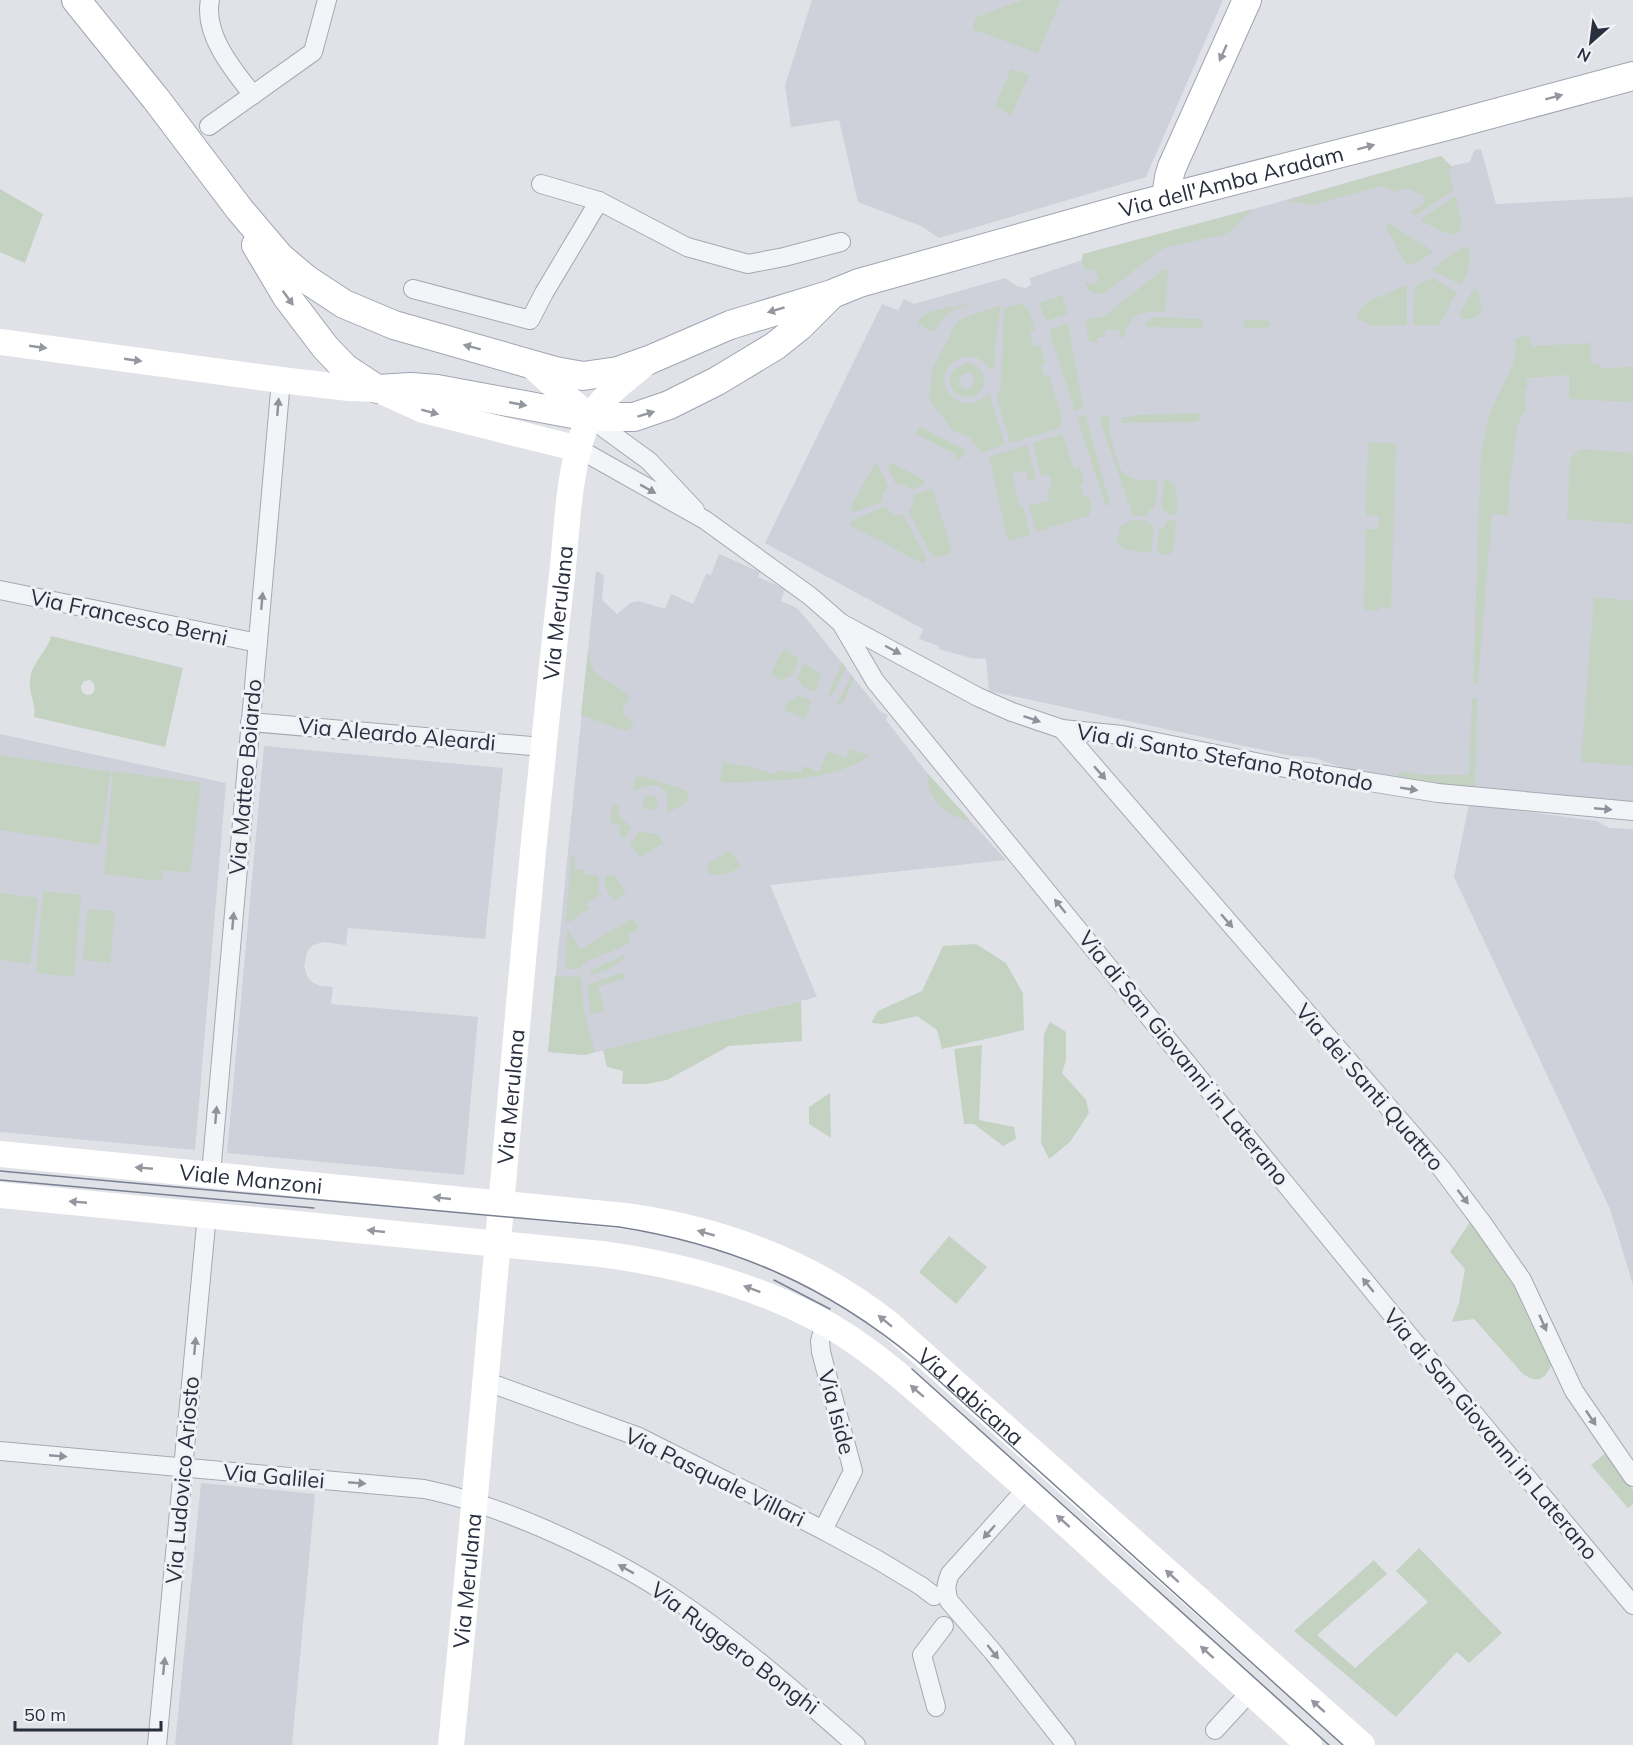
<svg xmlns="http://www.w3.org/2000/svg" width="1633" height="1745" viewBox="0 0 1633 1745" font-family="Mulish,sans-serif">
<style>
.built{fill:#ced1da}
.green{fill:#c4d2c2;fill-rule:evenodd}
.lines{fill:none;stroke-linecap:round;stroke-linejoin:round}
.street-casing{stroke:#a5a9b2;stroke-width:20}
.primary-casing{stroke:#a0a5b3;stroke-width:30}
.street{stroke:#f3f4f7;stroke-width:18}
.secondary{stroke:#fff;stroke-width:26}
.primary{stroke:#fff;stroke-width:28}
.tram{stroke:#7a8091;stroke-width:1.5}
.oneway{fill:#94979f}
.oneway2{fill:#8e929b}
.labels{text-anchor:middle;stroke-width:6;stroke-linejoin:round;paint-order:stroke}
.street-label{font-size:22px;fill:#292f3f;stroke:#eff1f6}
</style>
<rect width="100%" height="100%" fill="#e0e2e8"/>
<g class="built">
<path d="M812,0H1223L1146,177L939,238L921,226L858,202L839,120L791,127L785,85Z"/>
<path d="M1481,149L1496,204L1633,197V802L1475,790L1354,772L1315,758L1286,755L989,691L986,659L971,658L939,649V646L919,639L923,629L765,543L882,304L898,310L904,299L914,304L1005,278L1017,286L1025,288L1031,285L1030,278L1082,260L1083,254L1253,209L1441,156L1451,166L1470,162L1474,150Z"/>
<path d="M719,554L760,572L758,577L785,589L781,601L797,608L814,628L881,712L888,715L886,720L927,773L1006,860L770,885L817,997L585,1055L548,1052L596,571L604,575L602,600L617,614L630,603L639,601L665,609L671,594L693,604L706,574L711,575Z"/>
<path d="M0,734L226,783L195,1150L0,1132Z"/>
<path d="M264,746L503,768L485,939L348,928L346,945L324,942L313,945L307,952L304,966L307,976L312,982L320,986L333,987L331,1004L478,1017L464,1175L227,1153Z"/>
<path d="M1469,804L1597,821L1609,828L1633,829V1285L1610,1209L1454,877Z"/>
<path d="M201,1483L315,1494L292,1745H175Z"/>
</g>
<g class="green">
<path d="M1023,0H1061L1038,53L972,29L976,17Z"/>
<path d="M1011,69L1029,75L1011,115L995,106Z"/>
<path d="M1441,156L1451,166L1452,168L1448,170L1454,190L1415,216L1411,212L1424,203L1423,196L1408,188L1395,192L1381,186L1313,205L1292,202L1288,200Z"/>
<path d="M0,189L43,214L25,263L0,252Z"/>
<path d="M1455,196C1457,205 1462,217 1461,225C1459,247 1427,223 1420,219Z"/>
<path d="M1253,209L1229,232L1223,235L1167,247L1159,251L1105,293C1094,294 1089,293 1085,283L1088,282L1089,285L1099,281L1095,269L1086,271L1082,261L1083,254Z"/>
<path d="M1390,224L1433,251L1419,262L1406,265L1385,225Z"/>
<path d="M1464,246L1469,248C1472,263 1468,272 1461,285L1431,270Z"/>
<path d="M1164,269L1168,270L1165,312C1139,311 1132,311 1124,337L1120,338V330H1105V337H1097V344L1088,340L1086,323L1088,319L1101,317L1108,313Z"/>
<path d="M1432,278L1457,292L1439,325H1413L1415,287Z"/>
<path d="M1407,285V325L1371,326L1358,319L1357,315L1367,302Z"/>
<path d="M1473,289H1478C1482,310 1487,319 1462,319L1459,315Z"/>
<path d="M1062,295L1067,314L1046,321L1039,303Z"/>
<path d="M970,304C949,312 945,312 934,332L917,324C926,307 953,307 970,304Z"/>
<path d="M1018,304H1023L1029,310L1035,330L1030,332L1034,346L1040,345L1045,364L1041,365L1044,376L1049,375L1062,419L1061,425L1057,429L1010,443L997,398L1001,384L1004,308Z"/>
<path d="M1001,305L995,344V365L990,370C975,341 932,364 948,391C952,397 956,401 963,403C973,405 982,400 989,393L1005,444L982,453L970,438L952,430L929,399L932,370L955,325L963,318Z"/>
<path d="M1153,317L1200,319L1204,323L1200,328L1145,327V323Z"/>
<path d="M1246,320H1266L1271,323L1268,328H1246L1243,325Z"/>
<path d="M1068,323L1083,408L1075,411L1049,330Z"/>
<path d="M1528,335L1532,346L1590,343L1591,363L1598,364L1602,368L1633,367V402L1569,399V375L1527,378V389L1524,390L1526,408L1517,426L1510,481L1508,515L1492,514L1478,683H1473L1481,454L1489,415L1510,371L1516,354L1515,339Z"/>
<path d="M966,363C976,364 982,369 985,379C980,411 939,396 953,370ZM966,373L971,374L975,381L973,386L965,389L959,383L962,374Z"/>
<path d="M1198,413L1202,415L1199,420L1193,422L1120,423L1123,418L1138,415Z"/>
<path d="M1085,415L1109,500V505L1106,506L1077,418Z"/>
<path d="M1102,415L1110,417C1107,434 1116,453 1120,469C1130,482 1144,480 1158,480L1155,507L1150,510L1147,516H1133L1101,423L1100,416Z"/>
<path d="M920,427L964,449V456L956,461L955,454L916,434Z"/>
<path d="M1062,434L1074,469L1080,468L1084,484L1080,485L1083,496H1088C1091,504 1094,509 1088,516L1036,532L1029,505L1049,501L1047,488L1052,486L1050,475L1041,476L1033,443Z"/>
<path d="M1368,442L1396,443L1391,609L1382,606L1378,610H1364L1366,529H1378L1379,516L1366,515Z"/>
<path d="M1027,445L1036,478L1028,481L1025,470L1012,474L1019,507L1023,506L1030,535L1008,541L989,457Z"/>
<path d="M1581,449L1633,453V524L1567,519L1570,458Z"/>
<path d="M890,462L924,480L925,484L912,490L904,485L895,483L888,468Z"/>
<path d="M875,463L879,467L888,486L883,495L882,502L855,512L852,511L851,506Z"/>
<path d="M1164,480C1181,481 1177,502 1176,515H1169L1161,507Z"/>
<path d="M931,489L933,490L951,548L949,554L935,557L930,553L909,512L913,503L914,495Z"/>
<path d="M884,507L894,515H903L926,558L925,563H922L849,525L852,520Z"/>
<path d="M1132,520L1147,521L1154,528L1151,553L1124,549L1120,544H1116L1121,526Z"/>
<path d="M1168,520H1176L1174,549L1169,555L1157,553L1159,529L1164,527Z"/>
<path d="M1594,597L1633,601V766L1581,762Z"/>
<path d="M51,636L183,668L165,747L34,717C37,705 28,693 30,679C32,662 47,652 51,636ZM90,680L94,684L95,689L92,694L87,695L82,692L81,686L84,681Z"/>
<path d="M784,648L799,659L792,676L781,680L770,675Z"/>
<path d="M588,651C589,658 591,665 594,671C603,684 622,684 629,698L623,708C623,717 626,719 635,722L628,730L619,729L581,715Z"/>
<path d="M842,662L846,668L831,698L828,696Z"/>
<path d="M804,663L821,675L815,692L803,687L797,678Z"/>
<path d="M852,675L854,679L842,706L837,703Z"/>
<path d="M799,696L811,700L805,719L784,710L789,699L793,700Z"/>
<path d="M1472,698H1477L1475,790L1394,778L1401,771L1425,775H1469Z"/>
<path d="M850,749L869,756C832,783 768,780 724,783L720,781L723,762L752,767L774,774L776,771L801,772L803,766L819,772L828,751L846,758Z"/>
<path d="M0,755L111,772L100,845L0,830Z"/>
<path d="M113,771L201,783L190,873L163,870L161,881L104,874Z"/>
<path d="M927,773L970,820C944,817 928,799 927,773Z"/>
<path d="M639,775L685,790C697,800 677,808 669,812L667,811L668,796C660,781 648,784 635,791L633,790L634,780Z"/>
<path d="M648,795L654,796L658,800L657,806L653,810H647L643,805V799Z"/>
<path d="M612,805L619,806L618,813L628,825L632,827L624,839L619,834L620,825L610,823Z"/>
<path d="M639,831L651,834L657,833L663,843L641,857L630,845Z"/>
<path d="M730,850L740,865L739,868C730,873 720,876 709,874L707,871L709,863Z"/>
<path d="M571,856L575,857L574,869L584,870V874L599,876L598,890L601,894L586,903L589,908L570,922L566,921Z"/>
<path d="M606,875L616,876L626,893L613,901L605,887Z"/>
<path d="M43,891L81,895L74,977L36,973Z"/>
<path d="M0,893L38,898L30,964L0,960Z"/>
<path d="M88,909L115,911L110,963L83,960Z"/>
<path d="M633,918L639,929L627,935L631,943L581,964V969H566L567,929L580,949Z"/>
<path d="M976,944L1006,963L1023,993L1024,1030L942,1049L937,1030L917,1016L883,1024L871,1023L878,1011L922,991L943,946Z"/>
<path d="M624,955L626,958L605,971L590,975L591,970Z"/>
<path d="M623,972L625,978L598,987L605,1011L591,1014L587,985Z"/>
<path d="M555,976L581,977L584,1012L595,1052L585,1055L548,1052Z"/>
<path d="M801,1001L802,1041L729,1046L667,1080L647,1084H622L623,1071L607,1067L603,1050Z"/>
<path d="M1050,1022L1066,1032V1060L1062,1073L1086,1100L1089,1113L1070,1142L1049,1159L1041,1143L1044,1034Z"/>
<path d="M982,1045L979,1120L1014,1127L1016,1139L1003,1146L974,1124H964L954,1049Z"/>
<path d="M830,1093L831,1138L809,1124V1107Z"/>
<path d="M1472,1219L1523,1295L1552,1364C1544,1381 1537,1384 1522,1373L1474,1319L1452,1322L1459,1303L1465,1269L1450,1252Z"/>
<path d="M949,1236L987,1267L956,1304L919,1272Z"/>
<path d="M1608,1451L1633,1490V1504L1628,1508L1591,1465Z"/>
<path d="M1419,1548L1502,1633L1469,1663L1457,1652L1396,1717L1294,1631L1374,1560L1387,1574L1317,1635L1355,1668L1428,1602L1396,1571Z"/>
</g>
<g class="lines">
<defs>
<g id="street">
<path d="M210,0C203,34 233,70 253,95"/>
<path d="M209,126L313,52L327,0"/>
<path d="M541,184L599,201L687,247L748,264L784,257L841,242"/>
<path d="M413,289L530,320L544,293L599,201"/>
<path d="M590,418L649,461L695,510"/>
<path d="M579,449L705,520L810,596L841,623L875,681L1421,1350L1633,1605"/>
<path d="M0,590L258,643"/>
<path d="M841,623L978,697L1012,712L1062,729L1122,735L1295,770L1438,793L1633,811"/>
<path d="M250,722L543,747"/>
<path d="M1062,729L1441,1168L1483,1224L1522,1280L1574,1391L1633,1477"/>
<path d="M211,1174L281,380"/>
<path d="M485,1381L639,1437L823,1530L878,1560L921,1586L934,1596"/>
<path d="M0,1451L424,1489C464,1497 502,1511 540,1527C586,1547 631,1569 672,1597C738,1641 797,1693 856,1745"/>
<path d="M1027,1488L950,1574C946,1584 945,1590 949,1601L993,1652L1066,1745"/>
<path d="M823,1530L853,1471L821,1352L820,1341L825,1323"/>
<path d="M936,1707L922,1655L944,1626"/>
<path d="M1215,1730L1250,1692"/>
<path d="M157,1745L207,1214"/>
</g>
<g id="primary">
<path id="s3" d="M76,0L156,99L240,210L280,257L306,279L344,304L394,325L555,371L583,376L618,371L649,360L730,325L832,294L859,283L1127,208L1451,125L1633,76"/>
<path d="M1166,198L1169,177L1172,167L1247,0"/>
<path d="M256,245L287,297L325,347L345,368L377,389L411,387L437,389L589,417H634L669,405L717,381L775,346L800,326L829,297"/>
</g>
</defs>
<use href="#street" class="street-casing"/>
<use href="#primary" class="primary-casing"/>
<use href="#street" class="street"/>
<g class="secondary">
<path d="M0,342L281,380L349,388L377,389L423,410L579,449"/>
<path d="M529,363L589,417"/>
<path id="s1" d="M0,1154L625,1216C720,1229 811,1263 887,1322L1362,1745"/>
<path d="M0,1195L601,1254C674,1264 746,1282 812,1316C876,1348 937,1409 990,1456C1098,1551 1202,1649 1309,1745"/>
<path id="s2" d="M451,1745C482,1441 506,1136 535,831C544,746 552,661 562,576C567,530 568,480 582,436C592,403 621,383 647,362"/>
</g>
<use href="#primary" class="primary"/>
<g class="tram">
<path d="M0,1171L619,1227C733,1245 827,1286 916,1360L1343,1745"/>
<path d="M0,1180L314,1208"/>
<path d="M774,1280L830,1309"/>
<path d="M912,1369L1329,1745"/>
</g>
</g>
<defs><path id="oneway-solid" d="M-6-.8H1V-3.2L6.5 0L1 3.2V.8H-6Z" transform="scale(1.5)"/></defs>
<g class="oneway">
<use href="#oneway-solid" transform="translate(1223 53) rotate(114)"/>
<use href="#oneway-solid" transform="translate(1554 97) rotate(-15)"/>
<use href="#oneway-solid" transform="translate(1366 147) rotate(-15)"/>
<use href="#oneway-solid" transform="translate(288 298) rotate(54)"/>
<use href="#oneway-solid" transform="translate(776 310) rotate(163)"/>
<use href="#oneway-solid" transform="translate(38 347) rotate(8)"/>
<use href="#oneway-solid" transform="translate(472 347) rotate(-165)"/>
<use href="#oneway-solid" transform="translate(133 360) rotate(8)"/>
<use href="#oneway-solid" transform="translate(518 404) rotate(11)"/>
<use href="#oneway-solid" transform="translate(430 412) rotate(15)"/>
<use href="#oneway-solid" transform="translate(646 414) rotate(-17)"/>
<use href="#oneway-solid" transform="translate(144 1168) rotate(-175)"/>
<use href="#oneway-solid" transform="translate(442 1198) rotate(-174)"/>
<use href="#oneway-solid" transform="translate(78 1202) rotate(-175)"/>
<use href="#oneway-solid" transform="translate(376 1231) rotate(-174)"/>
<use href="#oneway-solid" transform="translate(706 1233) rotate(-164)"/>
<use href="#oneway-solid" transform="translate(752 1289) rotate(-159)"/>
<use href="#oneway-solid" transform="translate(885 1321) rotate(-141)"/>
<use href="#oneway-solid" transform="translate(917 1391) rotate(-139)"/>
<use href="#oneway-solid" transform="translate(1063 1521) rotate(-138)"/>
<use href="#oneway-solid" transform="translate(1172 1576) rotate(-138)"/>
<use href="#oneway-solid" transform="translate(1207 1652) rotate(-138)"/>
<use href="#oneway-solid" transform="translate(1318 1706) rotate(-138)"/>
</g>
<g class="oneway2">
<use href="#oneway-solid" transform="translate(278 407) rotate(-85)"/>
<use href="#oneway-solid" transform="translate(648 489) rotate(29)"/>
<use href="#oneway-solid" transform="translate(262 601) rotate(-85)"/>
<use href="#oneway-solid" transform="translate(893 650) rotate(28)"/>
<use href="#oneway-solid" transform="translate(1032 719) rotate(19)"/>
<use href="#oneway-solid" transform="translate(1100 773) rotate(49)"/>
<use href="#oneway-solid" transform="translate(1409 789) rotate(9)"/>
<use href="#oneway-solid" transform="translate(1603 809) rotate(5)"/>
<use href="#oneway-solid" transform="translate(1060 906) rotate(-129)"/>
<use href="#oneway-solid" transform="translate(233 921) rotate(-85)"/>
<use href="#oneway-solid" transform="translate(1227 921) rotate(49)"/>
<use href="#oneway-solid" transform="translate(216 1115) rotate(-85)"/>
<use href="#oneway-solid" transform="translate(1463 1197) rotate(53)"/>
<use href="#oneway-solid" transform="translate(1368 1285) rotate(-129)"/>
<use href="#oneway-solid" transform="translate(1543 1323) rotate(66)"/>
<use href="#oneway-solid" transform="translate(195 1346) rotate(-85)"/>
<use href="#oneway-solid" transform="translate(1591 1418) rotate(56)"/>
<use href="#oneway-solid" transform="translate(58 1456) rotate(5)"/>
<use href="#oneway-solid" transform="translate(357 1483) rotate(5)"/>
<use href="#oneway-solid" transform="translate(989 1532) rotate(132)"/>
<use href="#oneway-solid" transform="translate(626 1569) rotate(-151)"/>
<use href="#oneway-solid" transform="translate(993 1652) rotate(51)"/>
<use href="#oneway-solid" transform="translate(164 1666) rotate(-84)"/>
</g>
<g class="labels">
<g class="street-label">
<text dy="8" stroke="none"><textPath href="#s3" startOffset="1336">Via dell'Amba Aradam</textPath></text>
<text dy="8" stroke="none"><textPath href="#s2" startOffset="1137">Via Merulana</textPath></text>
<text transform="translate(129 617) rotate(12)" y="8">Via Francesco Berni</text>
<text transform="translate(397 734) rotate(5)" y="8">Via Aleardo Aleardi</text>
<text transform="translate(1225 757) rotate(10)" y="8">Via di Santo Stefano Rotondo</text>
<text transform="translate(245 777) rotate(-85)" y="8">Via Matteo Boiardo</text>
<text transform="translate(1184 1058) rotate(51)" y="8">Via di San Giovanni in Laterano</text>
<text transform="translate(1370 1087) rotate(49)" y="8">Via dei Santi Quattro</text>
<text dy="8" stroke="none"><textPath href="#s2" startOffset="651">Via Merulana</textPath></text>
<text dy="8" stroke="none"><textPath href="#s1" startOffset="252">Viale Manzoni</textPath></text>
<text dy="8" stroke="none"><textPath href="#s1" startOffset="1026">Via Labicana</textPath></text>
<text transform="translate(837 1412) rotate(75)" y="8">Via Iside</text>
<text transform="translate(1491 1434) rotate(50)" y="8">Via di San Giovanni in Laterano</text>
<text transform="translate(274 1476) rotate(5)" y="8">Via Galilei</text>
<text transform="translate(715 1477) rotate(26)" y="8">Via Pasquale Villari</text>
<text transform="translate(182 1480) rotate(-85)" y="8">Via Ludovico Ariosto</text>
<text dy="8" stroke="none"><textPath href="#s2" startOffset="165">Via Merulana</textPath></text>
<text transform="translate(735 1648) rotate(37)" y="8">Via Ruggero Bonghi</text>
</g>
</g>
<g transform="translate(1591 42) rotate(208)" stroke="#eff1f6" stroke-width="4.5" paint-order="stroke">
<path d="M0-4.5L10 22L0 15L-10 22Z" fill="#292f3f"/>
<text y="-9" font-size="16" font-weight="bold" text-anchor="middle" fill="#292f3f">N</text>
</g>
<path d="M15 1721v9h146v-9" fill="none" stroke="#292f3f" stroke-width="3"/>
<text x="24" y="1721" font-size="18" fill="#292f3f" stroke="#eff1f6" stroke-width="4.5" paint-order="stroke">50 m</text>
</svg>
